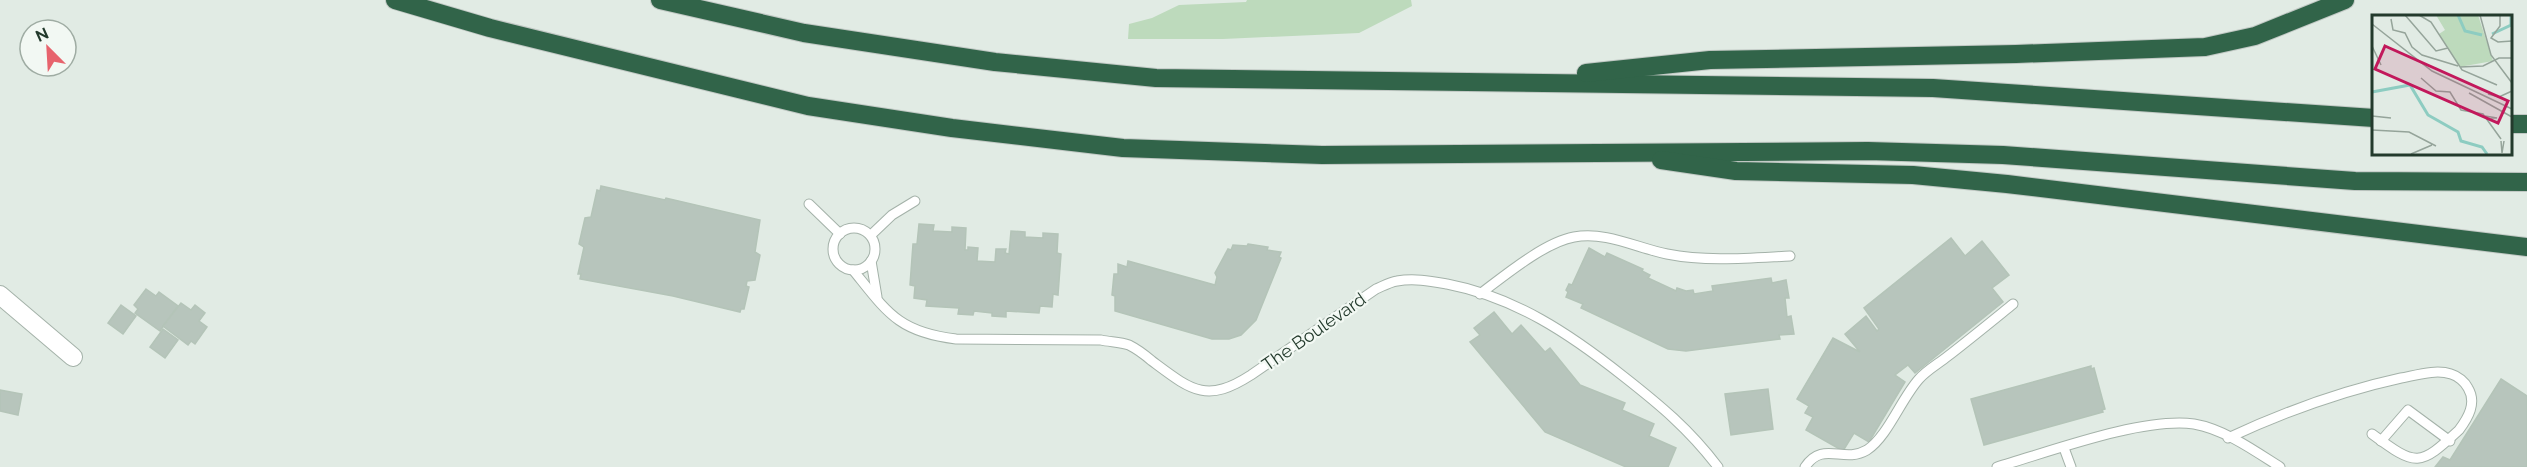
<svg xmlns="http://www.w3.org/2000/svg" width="2527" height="467" viewBox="0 0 2527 467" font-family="Raleway,sans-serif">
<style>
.green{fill:#bddabc}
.building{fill:#b7c5bc;stroke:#b4c4b8;stroke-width:1.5}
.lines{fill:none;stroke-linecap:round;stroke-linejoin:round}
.service-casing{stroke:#a4b2a9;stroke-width:11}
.minor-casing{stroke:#a4b2a9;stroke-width:20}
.motorway-casing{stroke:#c1c8c4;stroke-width:20}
.service{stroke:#fff;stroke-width:9}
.minor{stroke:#fff;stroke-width:18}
.motorway{stroke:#316449;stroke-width:18}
.labels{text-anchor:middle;stroke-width:4.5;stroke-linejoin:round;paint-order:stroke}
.street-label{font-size:18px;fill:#233a2c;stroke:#f2f8f3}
.inset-river{fill:none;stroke:#8dccc1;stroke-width:3}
.inset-road{fill:none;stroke:#95a49a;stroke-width:1.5}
.view{fill:#c2185b;fill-opacity:0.15;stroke:#c2185b;stroke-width:3}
.inset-edge{fill:none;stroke:#233a2c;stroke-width:3}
</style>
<rect width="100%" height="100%" fill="#e1ebe4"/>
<path class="green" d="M1247,0H1411L1412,6L1359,33L1223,39H1128L1129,24L1152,18L1179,5L1246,2Z"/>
<g class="building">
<path d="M601,186L665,200L666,198L760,220L755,252L760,255L755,280L747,281L746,286L749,287L744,309H741L740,312L673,296L580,279L581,274H578L584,247L579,244L585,218L591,217L597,190L600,191Z"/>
<path d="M919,224L934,225L933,231L952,232V227L966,228L965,250H968V247L978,248L977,261L995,262L996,249H1006L1005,253L1009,254L1011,231L1025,232V237L1043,238V233L1058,234L1057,253L1061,254L1058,295L1053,294L1052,307L1040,306L1039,313L1006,311V317L992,316V313L974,311L973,315L958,314L959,308L926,306L927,300L914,298L915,286L910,285L913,244H917Z"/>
<path d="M1951,238L1965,256L1982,241L2009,275L1992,288L2003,302L1915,373L1908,365L1895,375L1905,382L1869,442L1854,433L1843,451L1806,430L1813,417L1805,413L1809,406L1797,399L1833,338L1860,352L1845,334L1866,316L1877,331L1879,329L1864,308Z"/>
<path d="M1248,244L1268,247L1267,250L1281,252L1279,257L1281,258L1256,320L1241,335L1229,339H1212L1115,311V296L1112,295L1114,274H1118V264L1127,267L1128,261L1215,285L1217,277L1215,273L1228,249L1231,250L1233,245L1247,246Z"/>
<path d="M1589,248L1605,257L1607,253L1643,269L1642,271L1650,275L1648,278L1676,291L1677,288L1686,291L1693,290L1694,294L1713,291L1712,286L1771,278L1772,283L1786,280L1789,298H1785L1787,317L1791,316L1794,334L1779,335L1780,339L1686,351L1668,349L1581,308L1583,304L1566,297L1568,292L1566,290L1569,284L1572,285Z"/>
<path d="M146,289L156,296L159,292L178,306L160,331L135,313L138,309L134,305Z"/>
<path d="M181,303L191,310L195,305L205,313L199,321L207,327L195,344L191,341L188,345L163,326Z"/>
<path d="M121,305L136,316L123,334L108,323Z"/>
<path d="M1494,312L1512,334L1521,325L1545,352L1550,348L1580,385L1625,403L1622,410L1654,424L1649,436L1676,448L1668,467H1626L1545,432L1470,342L1480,335L1474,328Z"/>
<path d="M163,329L178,340L165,358L150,347Z"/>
<path d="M2091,366V369L2094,368L2105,409L2102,410L2103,412L1984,445L1971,399Z"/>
<path d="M2501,379L2527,396V467H2435L2443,457L2450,460Z"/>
<path d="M1768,389L1773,429L1731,435L1725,394Z"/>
<path d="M0,390L22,394L18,415L0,411Z"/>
</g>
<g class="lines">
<defs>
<g id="service">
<path d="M809,204L840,234"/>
<circle cx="854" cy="249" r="21"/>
<path d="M871,235L892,215L915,201"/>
<path d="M871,261L877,297"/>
<path d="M853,270C887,312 898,332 956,339L1101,340C1110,342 1120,342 1129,345C1137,349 1145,355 1152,361C1191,390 1206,404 1251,375L1376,289C1383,286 1390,282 1397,281C1414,278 1430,281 1447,284C1515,297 1570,334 1623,376C1660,405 1689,429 1718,467"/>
<path d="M1480,294C1504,276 1545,242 1574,237C1606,231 1637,248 1667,254C1707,262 1750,258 1790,256"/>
<path d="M2228,438C2284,412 2341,391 2401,378C2417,375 2436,369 2451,374C2458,376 2465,382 2468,388C2477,403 2468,418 2459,430C2419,467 2417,467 2372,434"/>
<path d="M2381,441L2408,410L2450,441"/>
<path d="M2064,448L2071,467"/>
<path d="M1805,467C1823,440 1843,464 1867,450C1888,436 1901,399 1919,379C1927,370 1938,364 1948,356C1970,339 1992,321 2013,304"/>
<path d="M1997,467C2049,452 2142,417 2194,424C2224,429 2255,451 2280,467"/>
</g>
<path id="minor" d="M0,295L73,357"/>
<g id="motorway">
<path d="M395,0L490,28L808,106L952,128L1123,148L1322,155L1868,151L2003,155L2355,181L2527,182"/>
<path d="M660,0L804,33L995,62L1156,78L1933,88L2374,118"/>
<path d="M1586,73L1710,60L2016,54L2205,47L2255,36L2345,0"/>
<path d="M2510,124H2527"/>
<path d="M1661,160L1736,171L1913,175L2007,184L2527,247"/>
</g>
</defs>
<use href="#service" class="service-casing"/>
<use href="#minor" class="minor-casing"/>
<use href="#motorway" class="motorway-casing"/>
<use href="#service" class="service"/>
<use href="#minor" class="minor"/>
<use href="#motorway" class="motorway"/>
</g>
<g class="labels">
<g class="street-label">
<text transform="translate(1314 332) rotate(-35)" y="6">The Boulevard</text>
</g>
</g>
<g transform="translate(2372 15)">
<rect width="140" height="140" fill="#e1ebe4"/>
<path d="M64,0H106L121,46L87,52L67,19L73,15Z" fill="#bddabc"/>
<path class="inset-river" d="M86,0L93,16L110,20M120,19L139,10V0M0,77L38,70L56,100L86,117L89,126L110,132L115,139"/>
<path class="inset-road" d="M33,0L64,36L76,33M47,0L59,7L90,55L125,70M108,0L119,40L140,68M128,0V11L119,23L126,27L140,26M19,4L21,15L33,18L40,32L50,40L86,51M0,9L60,56L140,94M0,31L9,50M88,52L111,51L127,43H140M49,63L64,76L78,77L89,95L111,99L129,124M97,78L140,102M116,79L127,82L140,76M0,101L19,103M113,101L125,103H119M0,115L37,117L64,131M129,126L130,138L132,126M39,139L60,130"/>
<path class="view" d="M13,31L136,86L126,108L3,54Z"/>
<rect width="140" height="140" class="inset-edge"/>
</g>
<g transform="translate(48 48) rotate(336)"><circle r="28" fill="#f2f8f3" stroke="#9faca3" stroke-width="1.5"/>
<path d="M0-4.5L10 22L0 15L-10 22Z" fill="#e7636d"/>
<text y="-9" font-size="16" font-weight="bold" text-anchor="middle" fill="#233a2c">N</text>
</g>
</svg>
